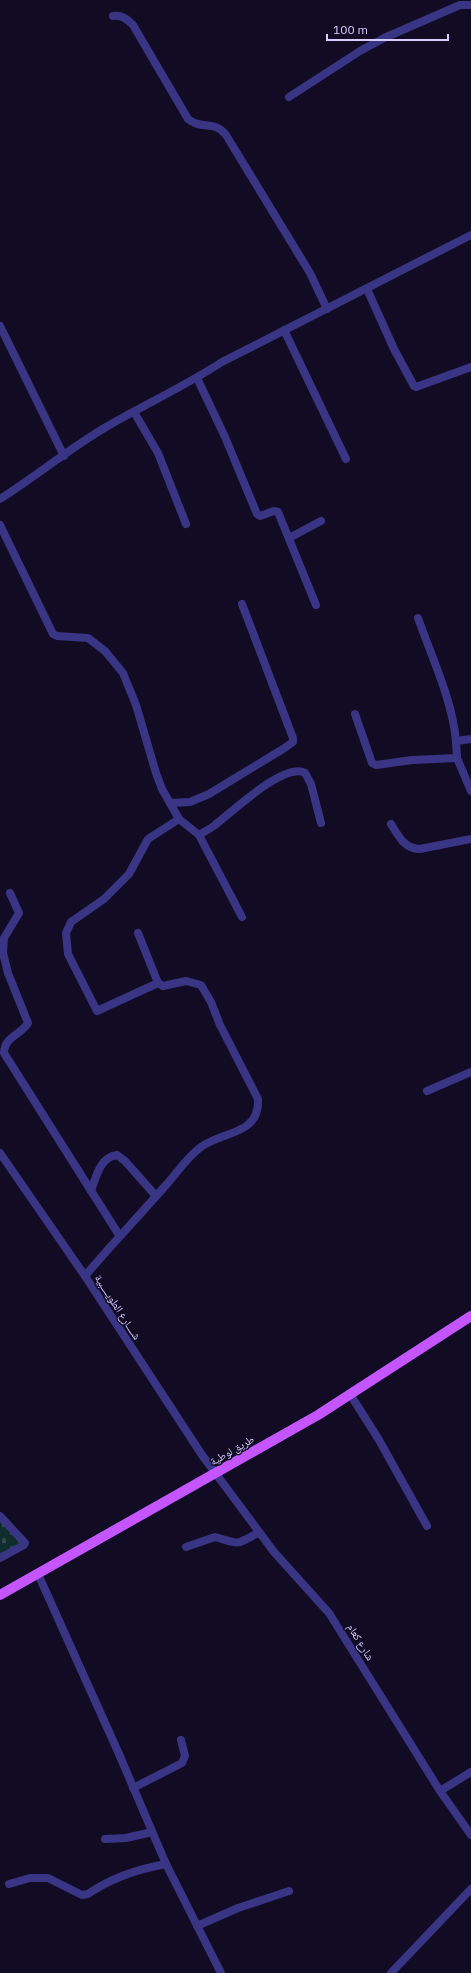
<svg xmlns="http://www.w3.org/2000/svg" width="471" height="1973" viewBox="0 0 471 1973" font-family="'IBM Plex Sans','Noto Naskh Arabic',sans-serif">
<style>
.cemetery{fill:url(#cemetery-stones)}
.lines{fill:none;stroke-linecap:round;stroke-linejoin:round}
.minor{stroke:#3a3485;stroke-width:8}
.major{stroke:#c455ff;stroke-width:10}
.labels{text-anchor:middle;stroke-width:3;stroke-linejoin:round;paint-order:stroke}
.street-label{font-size:11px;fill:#d5ceff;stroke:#110c23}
</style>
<defs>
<pattern id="cemetery-stones" width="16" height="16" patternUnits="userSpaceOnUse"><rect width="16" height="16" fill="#0f2d2d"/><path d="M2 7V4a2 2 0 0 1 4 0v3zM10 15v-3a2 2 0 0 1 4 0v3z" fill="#314a4c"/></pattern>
</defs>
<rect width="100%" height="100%" fill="#110c23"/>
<path class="cemetery" d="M0,1521L23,1543L0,1555Z"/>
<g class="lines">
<g class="minor">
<path d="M113,16C122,15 127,19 133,25L188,119C201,130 215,120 226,135L310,273L327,309"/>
<path d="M289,97L360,51L384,38L460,5H471"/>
<path d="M367,289L394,349L414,386L416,387L471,367"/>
<path d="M0,326L64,456"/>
<path d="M284,330L346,459"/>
<path d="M197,378L225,437L257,514L260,516L274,511L278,512L316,605"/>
<path d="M134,412L158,453L186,524"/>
<path d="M0,499C36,476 69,449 106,427C144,405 185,386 222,362L471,235"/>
<path d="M0,525L53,634L57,636L88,638L105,651L123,673L136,705L156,773L162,789L179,819L199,835L242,917"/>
<path d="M289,538L321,521"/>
<path d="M418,618C432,658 452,699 456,741"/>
<path d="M355,714L372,763L376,765L412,760L457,758L471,791"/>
<path d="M457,758L456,741L471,739"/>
<path d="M170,803L190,802L209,794L283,749L293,742V738L242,604"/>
<path d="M391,824C398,835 404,849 420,849L471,839"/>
<path d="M199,835C204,832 210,829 215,825C231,813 285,761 305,773L311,784L321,823"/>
<path d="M10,893L19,913L4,938L3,953L8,973L28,1023C22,1034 4,1037 4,1053L119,1235"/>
<path d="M158,983L97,1011L68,954L66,933L71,922L104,899L129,874L148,839L179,819"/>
<path d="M427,1091L471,1072"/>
<path d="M0,1153L85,1276L202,1455L274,1552L329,1613L440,1791L471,1835"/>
<path d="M91,1191C96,1177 100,1157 117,1155L125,1161L156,1196"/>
<path d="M85,1276C111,1245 139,1216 166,1185C177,1173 187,1157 201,1147C223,1131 260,1135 258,1099L220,1025L211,1002L201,985L186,981L163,986L158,983L138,933"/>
<path d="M350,1394L379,1440L427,1526"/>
<path d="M0,1516L25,1543L24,1545L0,1558"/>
<path d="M186,1547L215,1537C240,1544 234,1546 258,1533"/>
<path d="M38,1574L119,1754L166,1864L221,1973"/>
<path d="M133,1788L182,1763L185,1756L181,1740"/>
<path d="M440,1791L471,1772"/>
<path d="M105,1839L126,1838L152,1832"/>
<path d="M9,1884L30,1878H48L82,1895L88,1894C111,1878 138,1869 166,1864"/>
<path d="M197,1926L238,1908L289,1891"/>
<path d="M391,1973L471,1889"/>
</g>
<path class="major" d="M0,1595L318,1415L471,1316"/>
</g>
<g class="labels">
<g class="street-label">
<text transform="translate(118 1307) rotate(57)" y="4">شــــارع الطويــــبية</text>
<text transform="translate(232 1450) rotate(-30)" y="4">طريق لوطية</text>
<text transform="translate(361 1642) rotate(59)" y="4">شارع كعام</text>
</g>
</g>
<path d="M327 34v6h121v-6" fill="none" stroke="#d5ceff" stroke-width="2"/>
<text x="333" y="34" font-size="12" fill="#d5ceff" stroke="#110c23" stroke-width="3" paint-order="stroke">100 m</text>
</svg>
